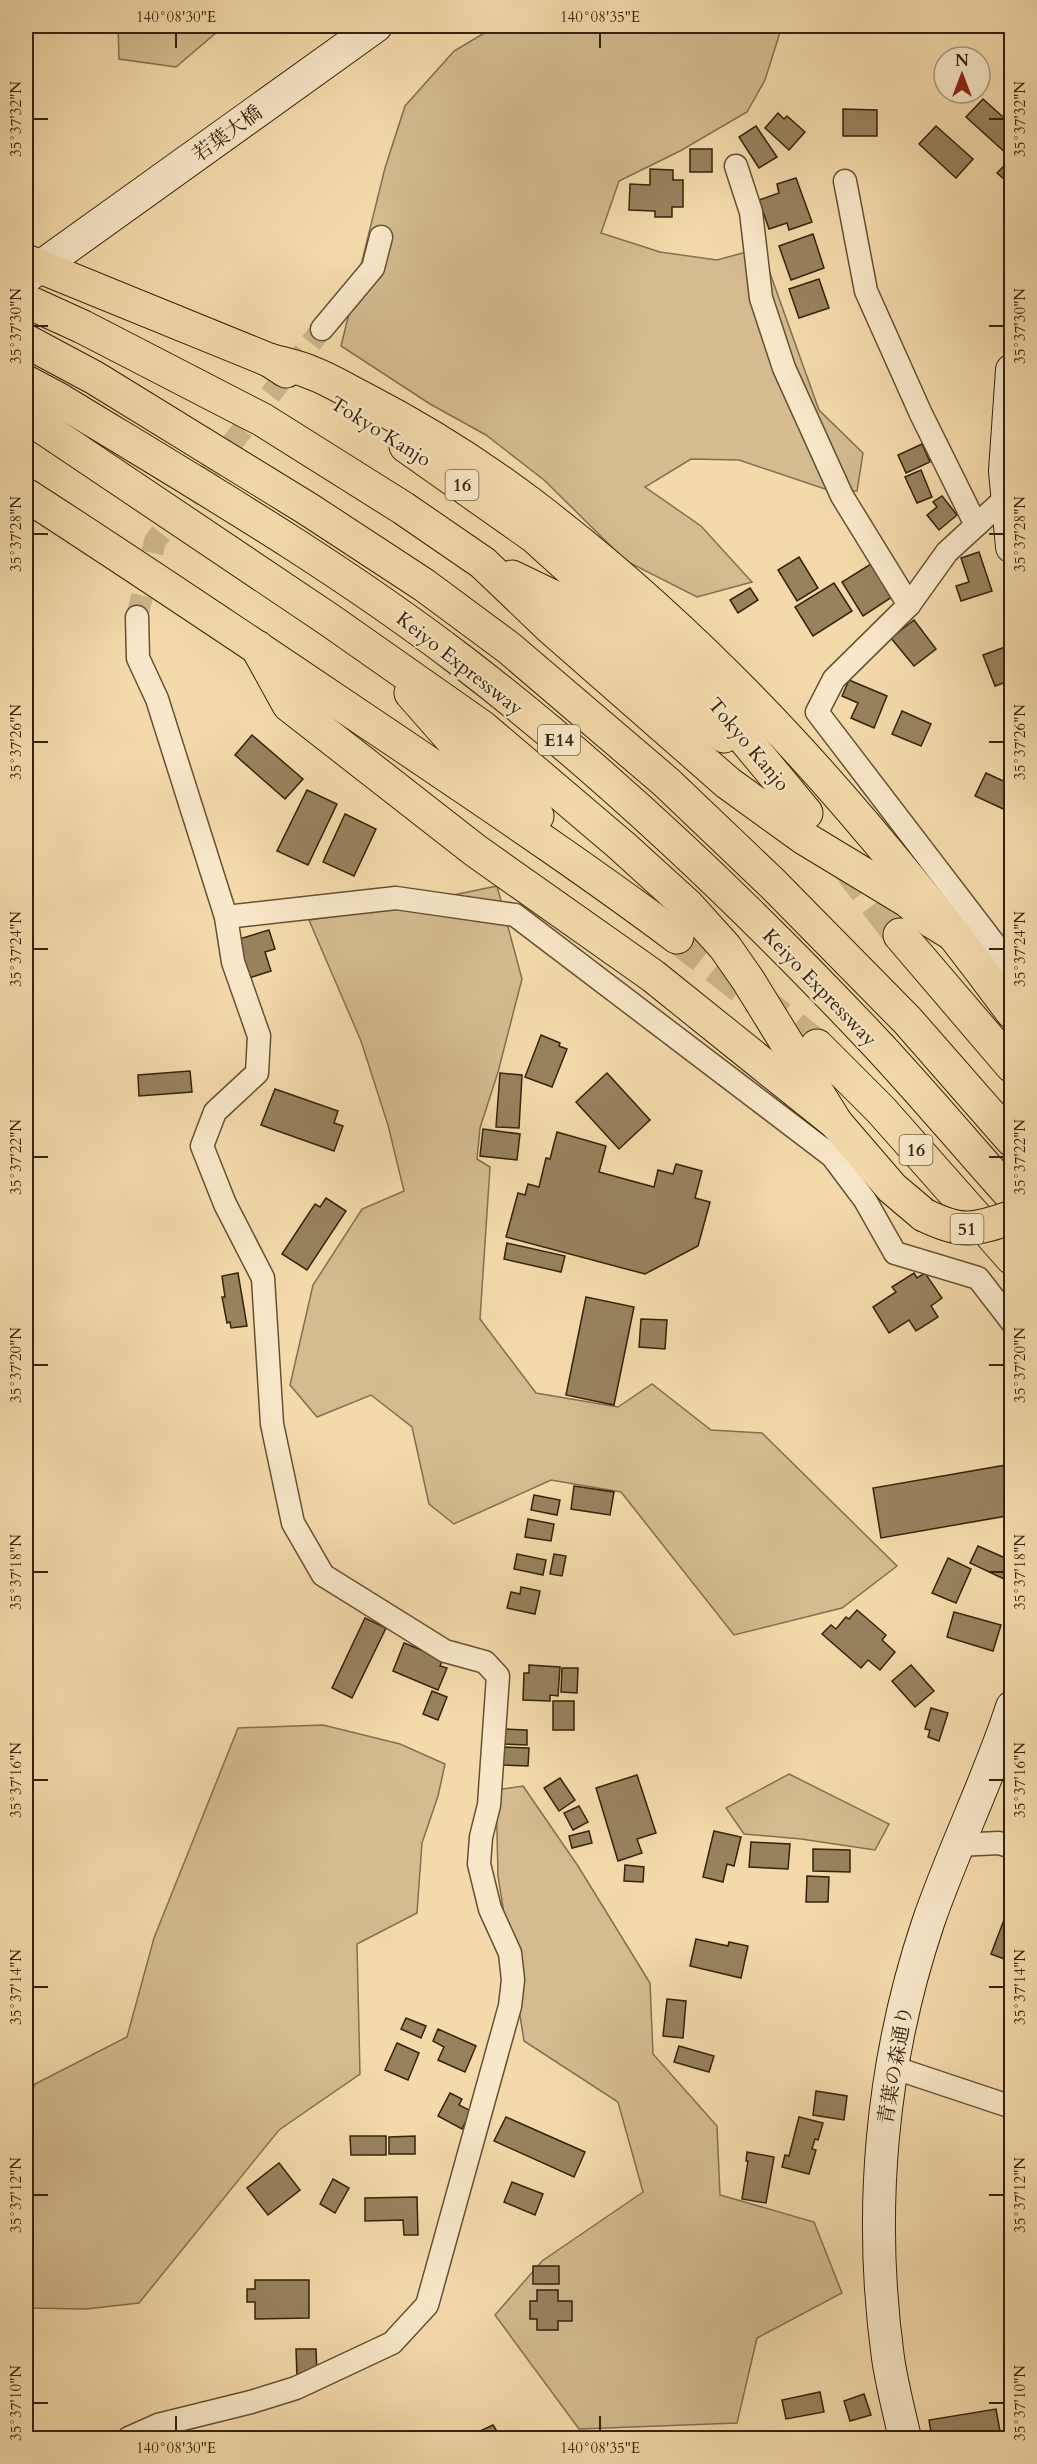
<svg xmlns="http://www.w3.org/2000/svg" width="1037" height="2464" viewBox="0 0 1037 2464" font-family="Cardo,'Noto Serif JP',serif">
<style>
.green{fill:#d4bb90;stroke:#846f4e;stroke-width:1.5}
.building{fill:#98825e;stroke:#35230b;stroke-width:1.5}
.lines{fill:none;stroke-linecap:round;stroke-linejoin:round}
.street-tunnel{stroke:#ceb58b;stroke-width:22;stroke-dasharray:22 11;stroke-linecap:butt}
.highway-tunnel{stroke:#ceb58b;stroke-width:33;stroke-dasharray:33 16;stroke-linecap:butt}
.street-casing{stroke:#655133;stroke-width:25}
.secondary-casing{stroke:#35230b;stroke-width:34}
.highway-casing{stroke:#35230b;stroke-width:35}
.street{stroke:#f8e7c8;stroke-width:22}
.secondary{stroke:#f8e7c8;stroke-width:32}
.highway{stroke:#f4daab;stroke-width:33}
.highway-bridge-casing{stroke:#35230b;stroke-width:35;stroke-linecap:butt}
.highway-bridge{stroke:#f4daab;stroke-width:33}
.ticks{fill:none;stroke:#35230b;stroke-width:2}
.labels{text-anchor:middle;stroke-width:4.5;stroke-linejoin:round;paint-order:stroke}
.shield{fill:#f8e7c8;stroke:#705e44;stroke-width:1.5}
.shield-label{font-size:18px;font-weight:bold;fill:#35230b}
.street-label{font-size:20px;fill:#35230b;stroke:#f8e7c8}
.neatline{fill:none;stroke:#35230b;stroke-width:2}
.ticks-label{font-size:15px;text-anchor:middle;fill:#35230b}
</style>
<rect width="100%" height="100%" fill="#f4daab"/>
<filter id="stains"><feTurbulence type="fractalNoise" baseFrequency=".00333" numOctaves="4"/><feColorMatrix values="0 0 0 0 .2 0 0 0 0 .09 0 0 0 0 .02 0 0 0 .5 -.17"/></filter>
<radialGradient id="worn" r=".72"><stop offset=".6" stop-color="#630" stop-opacity="0"/><stop offset="1" stop-color="#630" stop-opacity=".3"/></radialGradient>
<g class="green">
<path d="M118,26H224L176,67L119,59Z"/>
<path d="M496,26H782L765,80L747,112L680,151L619,181L601,233L660,252L717,260L761,248L819,410L863,453L857,491H831L739,460L691,459L645,487L701,526L752,582L697,597L626,561L544,480L486,435L430,404L341,346L385,168L405,106L454,51Z"/>
<path d="M497,886L522,979L498,1072L480,1128L477,1159L490,1167L480,1319L536,1393L618,1407L652,1384L711,1430L762,1433L897,1566L842,1608L734,1635L621,1492L551,1480L454,1524L429,1504L412,1427L371,1395L317,1417L290,1385L313,1285L362,1209L404,1191L388,1125L361,1041L309,920L381,910Z"/>
<path d="M323,1725L400,1744L445,1764L438,1796L422,1843L417,1913L357,1944L360,2074L279,2130L139,2303L86,2309L26,2308V2107L35,2084L127,2037L154,1938L238,1728Z"/>
<path d="M789,1774L889,1824L875,1850L801,1839L744,1834L726,1808Z"/>
<path d="M523,1786L578,1866L650,1983L653,2054L717,2126L720,2195L814,2222L842,2293L757,2338L737,2423L579,2429L495,2315L542,2261L643,2192L618,2102L524,2041L498,1876L496,1790Z"/>
</g>
<g class="building">
<path d="M983,99L1012,125V151L1008,155L966,117Z"/>
<path d="M843,109L877,110V136H843Z"/>
<path d="M778,113L784,119L787,116L805,132L789,150L765,128Z"/>
<path d="M756,126L777,157L759,168L739,137Z"/>
<path d="M936,126L973,159L956,178L919,144Z"/>
<rect x="690" y="149" width="22" height="23"/>
<path d="M1012,158V186L997,173Z"/>
<path d="M650,169L673,170V180H683V207H672V217H655V211L629,210L630,184L650,185Z"/>
<path d="M796,178L812,222L789,230L787,223L769,229L759,200L779,193L777,184Z"/>
<path d="M813,234L824,268L791,280L779,246Z"/>
<path d="M819,279L829,308L799,318L789,289Z"/>
<path d="M922,444L930,462L906,473L898,455Z"/>
<path d="M921,470L932,497L917,503L905,477Z"/>
<path d="M942,496L957,515L939,530L927,515L937,507L933,502Z"/>
<path d="M979,552L992,591L961,601L956,586L969,582L961,558Z"/>
<path d="M799,557L818,588L797,601L778,570Z"/>
<path d="M871,564L892,597L863,616L842,582Z"/>
<path d="M834,583L852,611L813,636L795,607Z"/>
<path d="M750,588L758,600L738,613L730,600Z"/>
<path d="M914,620L936,649L914,666L891,638Z"/>
<path d="M1008,646L1012,655V680L995,686L983,655Z"/>
<path d="M849,680L887,696L874,728L851,718L858,703L842,696Z"/>
<path d="M902,711L931,724L921,746L892,734Z"/>
<path d="M252,735L303,779L285,799L235,755Z"/>
<path d="M986,773L1012,785V813L975,796Z"/>
<path d="M307,790L337,804L308,865L277,851Z"/>
<path d="M345,814L376,829L354,876L323,862Z"/>
<path d="M1010,837H1012V859L1004,856Z"/>
<path d="M269,930L275,949L265,952L271,971L249,978L236,940Z"/>
<path d="M541,1035L560,1043L559,1046L567,1049L552,1087L525,1077Z"/>
<path d="M190,1071L192,1092L139,1096L138,1075Z"/>
<path d="M500,1073L522,1075L519,1128L496,1127Z"/>
<path d="M607,1073L650,1120L619,1149L576,1102Z"/>
<path d="M275,1089L338,1111L334,1123L343,1126L334,1151L261,1125Z"/>
<path d="M483,1129L520,1134L517,1160L480,1156Z"/>
<path d="M557,1132L606,1146L599,1172L654,1187L658,1170L673,1174L676,1164L702,1171L695,1198L710,1202L698,1246L645,1274L506,1237L518,1193L525,1195L528,1184L539,1187L546,1158L550,1159Z"/>
<path d="M326,1198L346,1211L307,1270L282,1254L315,1204L320,1207Z"/>
<path d="M507,1243L565,1256L561,1272L504,1259Z"/>
<path d="M238,1273L247,1326L231,1328L230,1322L227,1323L222,1297H225L222,1276Z"/>
<path d="M914,1273L917,1278L925,1273L942,1298L931,1306L938,1317L916,1331L909,1320L889,1333L873,1307L896,1292L892,1287Z"/>
<path d="M586,1297L634,1307L614,1405L566,1395Z"/>
<path d="M641,1319L667,1320L665,1349L639,1347Z"/>
<path d="M1012,1464V1515L881,1538L873,1488Z"/>
<path d="M574,1486L614,1492L610,1515L571,1509Z"/>
<path d="M534,1495L560,1500L557,1515L531,1510Z"/>
<path d="M528,1519L554,1524L551,1541L525,1537Z"/>
<path d="M978,1546L1012,1561L1004,1579L970,1563Z"/>
<path d="M517,1554L546,1560L543,1575L514,1569Z"/>
<path d="M554,1554L566,1556L562,1576L550,1574Z"/>
<path d="M948,1558L971,1569L956,1603L932,1593Z"/>
<path d="M521,1587L540,1591L535,1614L507,1608L511,1592L520,1594Z"/>
<path d="M857,1610L886,1635L882,1640L895,1652L880,1670L868,1660L861,1668L822,1634L831,1625L836,1629L846,1617L849,1619Z"/>
<path d="M954,1612L1001,1625L993,1651L947,1637Z"/>
<path d="M365,1618L386,1628L352,1698L332,1688Z"/>
<path d="M404,1643L443,1659L440,1666L447,1668L438,1690L393,1671Z"/>
<path d="M529,1665L560,1667L558,1696L550,1695V1701L523,1700L524,1673H529Z"/>
<path d="M911,1665L934,1691L915,1707L892,1681Z"/>
<path d="M562,1668H578L577,1693L561,1692Z"/>
<path d="M432,1691L447,1697L438,1720L423,1714Z"/>
<rect x="553" y="1701" width="21" height="29"/>
<path d="M931,1708L948,1713L939,1741L928,1737L930,1730L925,1729Z"/>
<path d="M504,1729L527,1730V1745L503,1744Z"/>
<path d="M503,1747L529,1748L528,1766L502,1765Z"/>
<path d="M637,1775L656,1833L637,1839L642,1853L618,1861L596,1788Z"/>
<path d="M560,1778L575,1800L559,1811L544,1788Z"/>
<path d="M579,1806L588,1822L573,1830L564,1813Z"/>
<path d="M589,1831L592,1843L572,1848L569,1836Z"/>
<path d="M714,1831L741,1837L734,1866L727,1864L723,1882L703,1877Z"/>
<path d="M751,1842L790,1844L788,1869L749,1867Z"/>
<path d="M813,1849L850,1850V1872L813,1871Z"/>
<path d="M625,1865L644,1867L643,1882L624,1881Z"/>
<path d="M807,1876L829,1877L828,1902H806Z"/>
<path d="M1007,1912L1012,1914V1962L991,1954Z"/>
<path d="M696,1939L728,1946L729,1942L748,1946L741,1978L690,1966Z"/>
<path d="M667,1999L686,2001L683,2038L663,2036Z"/>
<path d="M406,2018L426,2026L421,2038L401,2029Z"/>
<path d="M438,2029L476,2046L465,2072L438,2060L444,2047L433,2041Z"/>
<path d="M397,2043L419,2053L408,2080L385,2070Z"/>
<path d="M679,2046L714,2056L709,2072L674,2062Z"/>
<path d="M816,2091L847,2096L844,2120L813,2115Z"/>
<path d="M450,2093L462,2099L459,2105L471,2111L462,2129L438,2116Z"/>
<path d="M506,2117L585,2152L574,2177L494,2141Z"/>
<path d="M799,2117L823,2123L818,2140L815,2139L812,2149L816,2150L809,2174L782,2167L785,2155L789,2156Z"/>
<path d="M350,2136H386V2155H351Z"/>
<path d="M415,2136V2154H389V2137Z"/>
<path d="M747,2152L774,2157L766,2203L742,2199L748,2161H746Z"/>
<path d="M279,2163L300,2190L268,2215L247,2188Z"/>
<path d="M333,2179L349,2188L335,2213L320,2204Z"/>
<path d="M512,2182L543,2194L535,2215L504,2202Z"/>
<path d="M417,2197L418,2235H404L403,2220L365,2221V2198Z"/>
<rect x="533" y="2266" width="26" height="18"/>
<path d="M255,2280H309V2318L255,2319V2302H247V2289H255Z"/>
<path d="M537,2290H558V2301H572V2321H558V2330H537V2319H530V2301H537Z"/>
<path d="M296,2349H316L317,2377H297Z"/>
<path d="M820,2392L824,2412L786,2419L782,2400Z"/>
<path d="M864,2394L871,2415L850,2421L844,2401Z"/>
<path d="M996,2409L1000,2431L954,2438H932L929,2420Z"/>
<path d="M493,2425L501,2438H476L482,2435L480,2431Z"/>
</g>
<g class="lines">
<path class="street-tunnel" d="M137,617L155,541L322,329"/>
<g class="highway-tunnel">
<path d="M846,864L900,935"/>
<path d="M677,937L817,1046"/>
</g>
<defs>
<g id="street">
<path d="M736,166L751,212L761,298L784,368L842,496L909,605"/>
<path d="M845,181L866,291L921,414L976,525"/>
<path d="M322,329L373,268L381,237"/>
<path d="M1007,497L947,552L909,605L834,679L817,712L1012,967"/>
<path d="M226,917L396,898L515,915L832,1156L865,1200L895,1253L978,1278L1012,1322"/>
<path d="M957,1845L999,1843L1012,1847"/>
<path d="M892,2067L1012,2107"/>
<path d="M129,2438L158,2425L251,2402L296,2388L392,2343L427,2305L510,2006L513,1980L510,1953L490,1909L479,1864L481,1837L489,1805L498,1676L485,1662L445,1651L323,1575L293,1523L272,1424L263,1278L225,1204L202,1146L215,1112L257,1073L259,1036L233,962L226,917L157,699L138,658L137,617"/>
</g>
<g id="secondary">
<path d="M26,277L376,26"/>
<path d="M1012,370L1005,471L1012,547"/>
<path d="M905,2438C899,2412 892,2385 888,2358C868,2212 881,2063 928,1923C953,1850 988,1781 1012,1707"/>
</g>
<g id="highway">
<path d="M26,261L269,360L286,371"/>
<path d="M26,301L83,327L263,420L403,508L483,563L550,627L728,783L804,838L908,901L933,922L956,936"/>
<path d="M26,341L95,378L308,509L424,585L509,648L666,782L773,884L907,1020L1012,1140"/>
<path d="M269,360C283,364 299,367 312,373C329,379 346,390 362,398C422,429 478,464 532,505C722,650 871,821 1012,1012"/>
<path d="M26,382L58,399C194,482 332,562 459,659C608,773 745,904 874,1041C921,1091 966,1145 1012,1196"/>
<path d="M26,416L328,619L482,727L622,846L688,906L725,947L748,980L836,1123"/>
<path d="M406,446L535,537L704,690L806,813"/>
<path d="M26,495C150,575 271,657 393,739C489,804 585,868 677,937"/>
<path d="M512,577L566,603L724,736"/>
<path d="M257,647L289,705L476,851L653,976L755,1058L836,1123L892,1188L924,1215"/>
<path d="M411,693L455,743L537,816"/>
<path d="M900,935L1012,1066"/>
<path d="M817,1046L881,1110L1012,1258"/>
</g>
</defs>
<use href="#street" class="street-casing"/>
<use href="#secondary" class="secondary-casing"/>
<use href="#highway" class="highway-casing"/>
<use href="#street" class="street"/>
<use href="#secondary" class="secondary"/>
<use href="#highway" class="highway"/>
<defs>
<path id="highway-bridge" d="M924,1215C961,1233 973,1231 1012,1217"/>
</defs>
<use href="#highway-bridge" class="highway-bridge-casing"/>
<use href="#highway-bridge" class="highway-bridge"/>
</g>
<path class="ticks" d="M176,33V48M600,33V48M33,119H48M989,119H1004M33,326H48M989,326H1004M33,534H48M989,534H1004M33,742H48M989,742H1004M33,949H48M989,949H1004M33,1157H48M989,1157H1004M33,1365H48M989,1365H1004M33,1572H48M989,1572H1004M33,1780H48M989,1780H1004M33,1987H48M989,1987H1004M33,2195H48M989,2195H1004M33,2403H48M989,2403H1004M176,2416V2431M600,2416V2431"/>
<g class="labels">
<g class="shield">
<rect x="445.5" y="470" width="33" height="30" rx="4.5"/>
<rect x="538" y="725" width="42" height="30" rx="4.5"/>
<rect x="899.5" y="1135" width="33" height="30" rx="4.5"/>
<rect x="950.5" y="1214" width="33" height="30" rx="4.5"/>
</g>
<g class="shield-label">
<text x="462" y="491">16</text>
<text x="559" y="746">E14</text>
<text x="916" y="1156">16</text>
<text x="967" y="1235">51</text>
</g>
<g class="street-label">
<text transform="translate(227 133) rotate(-36)" y="7">若葉大橋</text>
<text transform="translate(381 431) rotate(32)" y="7">Tokyo Kanjo</text>
<text transform="translate(460 663) rotate(38)" y="7">Keiyo Expressway</text>
<text transform="translate(749 744) rotate(50)" y="7">Tokyo Kanjo</text>
<text transform="translate(820 987) rotate(46)" y="7">Keiyo Expressway</text>
<text transform="translate(895 2065) rotate(-80)" y="7">青葉の森通り</text>
</g>
</g>
<rect width="1037" height="2464" fill="none" stroke="#f4daab" stroke-width="66"/>
<g transform="translate(962 75)"><circle r="28" fill="#f8e7c8" stroke="#aa997c" stroke-width="1.5"/>
<path d="M0-4.5L10 22L0 15L-10 22Z" fill="#8f2418"/>
<text y="-9" font-size="16" font-weight="bold" text-anchor="middle" fill="#35230b">N</text>
</g>
<rect x="33" y="33" width="971" height="2398" class="neatline"/>
<g class="ticks-label">
<text x="176" y="22">140°08'30"E</text>
<text x="600" y="22">140°08'35"E</text>
<text transform="translate(16 119) rotate(-90)" y="5">35°37'32"N</text>
<text transform="translate(1020 119) rotate(-90)" y="5">35°37'32"N</text>
<text transform="translate(16 326) rotate(-90)" y="5">35°37'30"N</text>
<text transform="translate(1020 326) rotate(-90)" y="5">35°37'30"N</text>
<text transform="translate(16 534) rotate(-90)" y="5">35°37'28"N</text>
<text transform="translate(1020 534) rotate(-90)" y="5">35°37'28"N</text>
<text transform="translate(16 742) rotate(-90)" y="5">35°37'26"N</text>
<text transform="translate(1020 742) rotate(-90)" y="5">35°37'26"N</text>
<text transform="translate(16 949) rotate(-90)" y="5">35°37'24"N</text>
<text transform="translate(1020 949) rotate(-90)" y="5">35°37'24"N</text>
<text transform="translate(16 1157) rotate(-90)" y="5">35°37'22"N</text>
<text transform="translate(1020 1157) rotate(-90)" y="5">35°37'22"N</text>
<text transform="translate(16 1365) rotate(-90)" y="5">35°37'20"N</text>
<text transform="translate(1020 1365) rotate(-90)" y="5">35°37'20"N</text>
<text transform="translate(16 1572) rotate(-90)" y="5">35°37'18"N</text>
<text transform="translate(1020 1572) rotate(-90)" y="5">35°37'18"N</text>
<text transform="translate(16 1780) rotate(-90)" y="5">35°37'16"N</text>
<text transform="translate(1020 1780) rotate(-90)" y="5">35°37'16"N</text>
<text transform="translate(16 1987) rotate(-90)" y="5">35°37'14"N</text>
<text transform="translate(1020 1987) rotate(-90)" y="5">35°37'14"N</text>
<text transform="translate(16 2195) rotate(-90)" y="5">35°37'12"N</text>
<text transform="translate(1020 2195) rotate(-90)" y="5">35°37'12"N</text>
<text transform="translate(16 2403) rotate(-90)" y="5">35°37'10"N</text>
<text transform="translate(1020 2403) rotate(-90)" y="5">35°37'10"N</text>
<text x="176" y="2453">140°08'30"E</text>
<text x="600" y="2453">140°08'35"E</text>
</g>
<rect width="100%" height="100%" filter="url(#stains)"/>
<rect width="100%" height="100%" fill="url(#worn)"/>
</svg>
